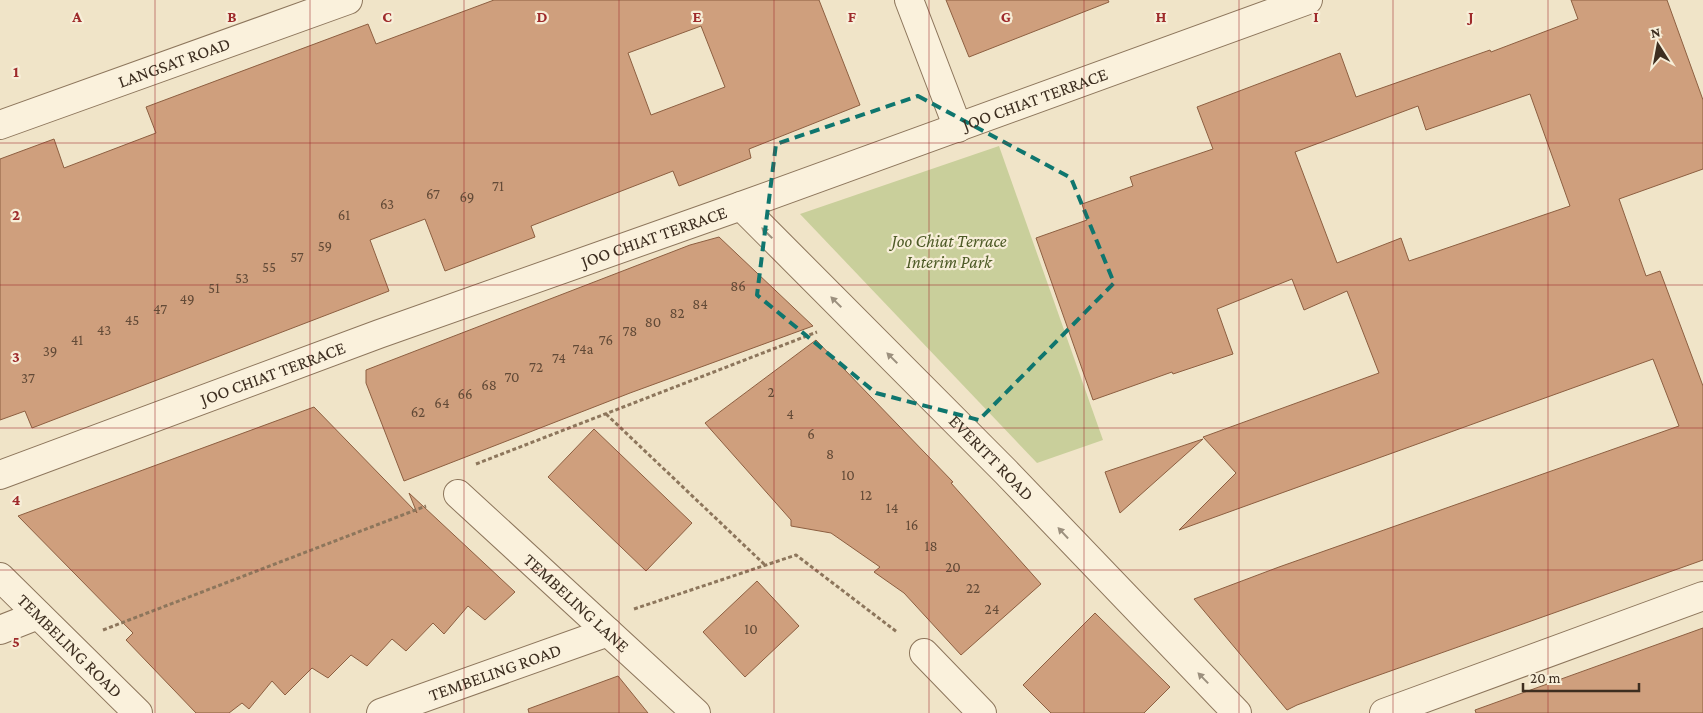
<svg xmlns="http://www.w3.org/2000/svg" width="1703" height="713" viewBox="0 0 1703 713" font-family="'Crimson Pro',serif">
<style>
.green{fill:#c9cf9b}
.building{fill:#cf9f7d;stroke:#8d5f41;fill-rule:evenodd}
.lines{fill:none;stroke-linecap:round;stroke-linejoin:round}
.minor-casing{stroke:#8d765c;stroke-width:30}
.path{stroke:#8d765c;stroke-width:3;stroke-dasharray:4 2.5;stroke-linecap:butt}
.minor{stroke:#faf1dc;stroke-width:28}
.oneway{fill:#9c907e}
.marked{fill:none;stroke:#0f766e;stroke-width:4;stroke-dasharray:10 6;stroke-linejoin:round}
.grid{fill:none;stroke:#9e2a2b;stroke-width:1;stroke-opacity:0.55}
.labels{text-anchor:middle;stroke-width:4.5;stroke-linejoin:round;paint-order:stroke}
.number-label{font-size:15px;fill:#624a37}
.street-label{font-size:18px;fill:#3d2e20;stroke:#f7eed8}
.park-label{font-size:18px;font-style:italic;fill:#4d5a26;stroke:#f7eed8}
.grid-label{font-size:16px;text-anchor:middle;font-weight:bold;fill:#9e2a2b;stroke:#f7eed8;stroke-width:4.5;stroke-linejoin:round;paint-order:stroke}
</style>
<rect width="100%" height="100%" fill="#f0e4c8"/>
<path class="green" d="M999,146L1103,440L1037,463L800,214Z"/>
<g class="building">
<path d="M494,0H819L860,105L749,149L751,158L679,186L673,171L531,226L535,237L445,271L425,219L370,240L389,291L32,428L25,411L0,420V159L54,139L64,168L156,133L146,107L368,24L376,44ZM701,26L725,87L651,115L628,53Z"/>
<path d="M946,0H1108L1109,2L969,57Z"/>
<path d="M1571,0H1667L1703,100V169L1619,199L1646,276L1660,271L1703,386V560L1351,685L1297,705L1287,710L1194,599L1279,567L1679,426L1653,359L1179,530L1236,473L1203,437L1379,373L1347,291L1304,310L1292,279L1217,309L1233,354L1173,374L1172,372L1093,400L1036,238L1087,220L1082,204L1133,186L1130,177L1213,149L1197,107L1340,53L1356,97L1490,50L1491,52L1578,19ZM1530,94L1570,206L1409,261L1401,238L1337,263L1295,152L1418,106L1426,130Z"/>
<path d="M719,237L813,326L630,393L404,481L366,383V370L690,245Z"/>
<path d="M816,340L953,482L951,483L1041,584L961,655L904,593L874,572L880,567L831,533L791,526V520L705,423Z"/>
<path d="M314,407L417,513L409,493L515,592L485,620L468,606L444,634L433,623L406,651L392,639L367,666L351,655L328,678L312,668L285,695L272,681L249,709L242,703L229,713H196L126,640L133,633L18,516Z"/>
<path d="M594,429L692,523L646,571L548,477Z"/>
<path d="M1203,439L1120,513L1105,472Z"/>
<path d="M757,581L799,626L745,677L703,632Z"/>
<path d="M1095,613L1170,687L1144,713H1051L1023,685Z"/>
<path d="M1703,628V713H1476L1475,710Z"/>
<path d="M618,676L648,713H529L528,709Z"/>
</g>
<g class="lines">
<defs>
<g id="minor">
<path d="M909,0L958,128"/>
<path id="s1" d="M0,125L348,0"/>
<path id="s2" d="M741,206L1006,472L1237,713"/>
<path id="s3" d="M0,475L379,334L741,206L1308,0"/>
<path id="s4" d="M458,494L696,713"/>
<path id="s5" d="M0,577L138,713"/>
<path d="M0,630L38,615"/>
<path d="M924,653L982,713"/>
<path id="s6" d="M381,713L608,632"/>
<path d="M1384,713L1703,596"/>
</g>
</defs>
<use href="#minor" class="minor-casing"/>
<g class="path">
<path d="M606,414L765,565"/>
<path d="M476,464L817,332"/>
<path d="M634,609L796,555L897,632"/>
<path d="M103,630L426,506"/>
</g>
<use href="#minor" class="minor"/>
</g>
<defs><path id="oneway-solid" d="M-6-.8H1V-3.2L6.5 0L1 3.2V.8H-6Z" transform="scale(1.25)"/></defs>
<g class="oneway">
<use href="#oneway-solid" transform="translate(767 233) rotate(-135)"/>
<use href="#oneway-solid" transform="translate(836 302) rotate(-135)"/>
<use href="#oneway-solid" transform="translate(892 358) rotate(-135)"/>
<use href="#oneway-solid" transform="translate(1063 533) rotate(-133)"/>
<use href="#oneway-solid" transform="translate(1203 678) rotate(-134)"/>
</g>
<path class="marked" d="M918,96L1071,178L1114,283L979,420L876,393L757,295L776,144Z"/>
<path class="grid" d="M155,0V713M310,0V713M464,0V713M619,0V713M774,0V713M929,0V713M1084,0V713M1239,0V713M1393,0V713M1548,0V713M0,143H1703M0,285H1703M0,428H1703M0,570H1703"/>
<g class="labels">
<g class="number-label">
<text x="498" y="191">71</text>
<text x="433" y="199">67</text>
<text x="467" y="202">69</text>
<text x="387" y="209">63</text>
<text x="344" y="220">61</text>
<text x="325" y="251">59</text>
<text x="297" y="262">57</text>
<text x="269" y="272">55</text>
<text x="242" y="283">53</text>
<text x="738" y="291">86</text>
<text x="214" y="293">51</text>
<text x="187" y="304">49</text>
<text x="700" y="309">84</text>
<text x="160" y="314">47</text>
<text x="677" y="318">82</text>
<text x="132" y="325">45</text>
<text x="653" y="327">80</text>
<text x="104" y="335">43</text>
<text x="630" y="336">78</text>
<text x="77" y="345">41</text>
<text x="606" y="345">76</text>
<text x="583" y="354">74a</text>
<text x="50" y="356">39</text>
<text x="559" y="363">74</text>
<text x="536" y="372">72</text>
<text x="512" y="382">70</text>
<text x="28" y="383">37</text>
<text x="489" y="390">68</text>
<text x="771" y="397">2</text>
<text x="465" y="399">66</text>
<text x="442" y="408">64</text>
<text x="418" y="417">62</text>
<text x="790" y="419">4</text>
<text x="811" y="439">6</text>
<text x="830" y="459">8</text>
<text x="848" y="480">10</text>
<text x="866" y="500">12</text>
<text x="892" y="513">14</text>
<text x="912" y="530">16</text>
<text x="931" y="551">18</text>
<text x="953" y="572">20</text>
<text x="973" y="593">22</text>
<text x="992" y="614">24</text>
<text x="751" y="634">10</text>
</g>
<g class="street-label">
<text dy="6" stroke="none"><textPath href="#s1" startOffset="185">LANGSAT ROAD</textPath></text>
<text dy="6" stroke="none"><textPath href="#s3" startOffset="1101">JOO CHIAT TERRACE</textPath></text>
<text dy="6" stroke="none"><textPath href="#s3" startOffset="696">JOO CHIAT TERRACE</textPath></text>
<text dy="6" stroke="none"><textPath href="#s3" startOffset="291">JOO CHIAT TERRACE</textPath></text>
<text dy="6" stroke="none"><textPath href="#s2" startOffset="355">EVERITT ROAD</textPath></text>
<text dy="6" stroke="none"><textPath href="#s4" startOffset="161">TEMBELING LANE</textPath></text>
<text dy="6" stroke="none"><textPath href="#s5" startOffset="98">TEMBELING ROAD</textPath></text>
<text dy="6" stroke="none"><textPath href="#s6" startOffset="121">TEMBELING ROAD</textPath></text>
</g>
<g class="park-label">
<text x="949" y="247">Joo Chiat Terrace<tspan x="949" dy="21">Interim Park</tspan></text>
</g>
</g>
<g class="grid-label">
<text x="77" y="22">A</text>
<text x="232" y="22">B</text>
<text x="387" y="22">C</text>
<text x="542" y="22">D</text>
<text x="697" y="22">E</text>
<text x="852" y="22">F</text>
<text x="1006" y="22">G</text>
<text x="1161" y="22">H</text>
<text x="1316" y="22">I</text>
<text x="1471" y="22">J</text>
<text x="16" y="77">1</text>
<text x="16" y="220">2</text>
<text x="16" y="362">3</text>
<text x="16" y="505">4</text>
<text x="16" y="647">5</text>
</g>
<g transform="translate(1658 45) rotate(349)" stroke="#f7eed8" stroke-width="4" paint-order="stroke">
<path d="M0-4L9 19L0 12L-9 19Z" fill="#3d2e20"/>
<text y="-8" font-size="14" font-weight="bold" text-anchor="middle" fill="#3d2e20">N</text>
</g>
<path d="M1523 683v8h116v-8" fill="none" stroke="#3d2e20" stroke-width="2.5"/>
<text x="1530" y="683" font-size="15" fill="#3d2e20" stroke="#f7eed8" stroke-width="4" paint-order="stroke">20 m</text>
</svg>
